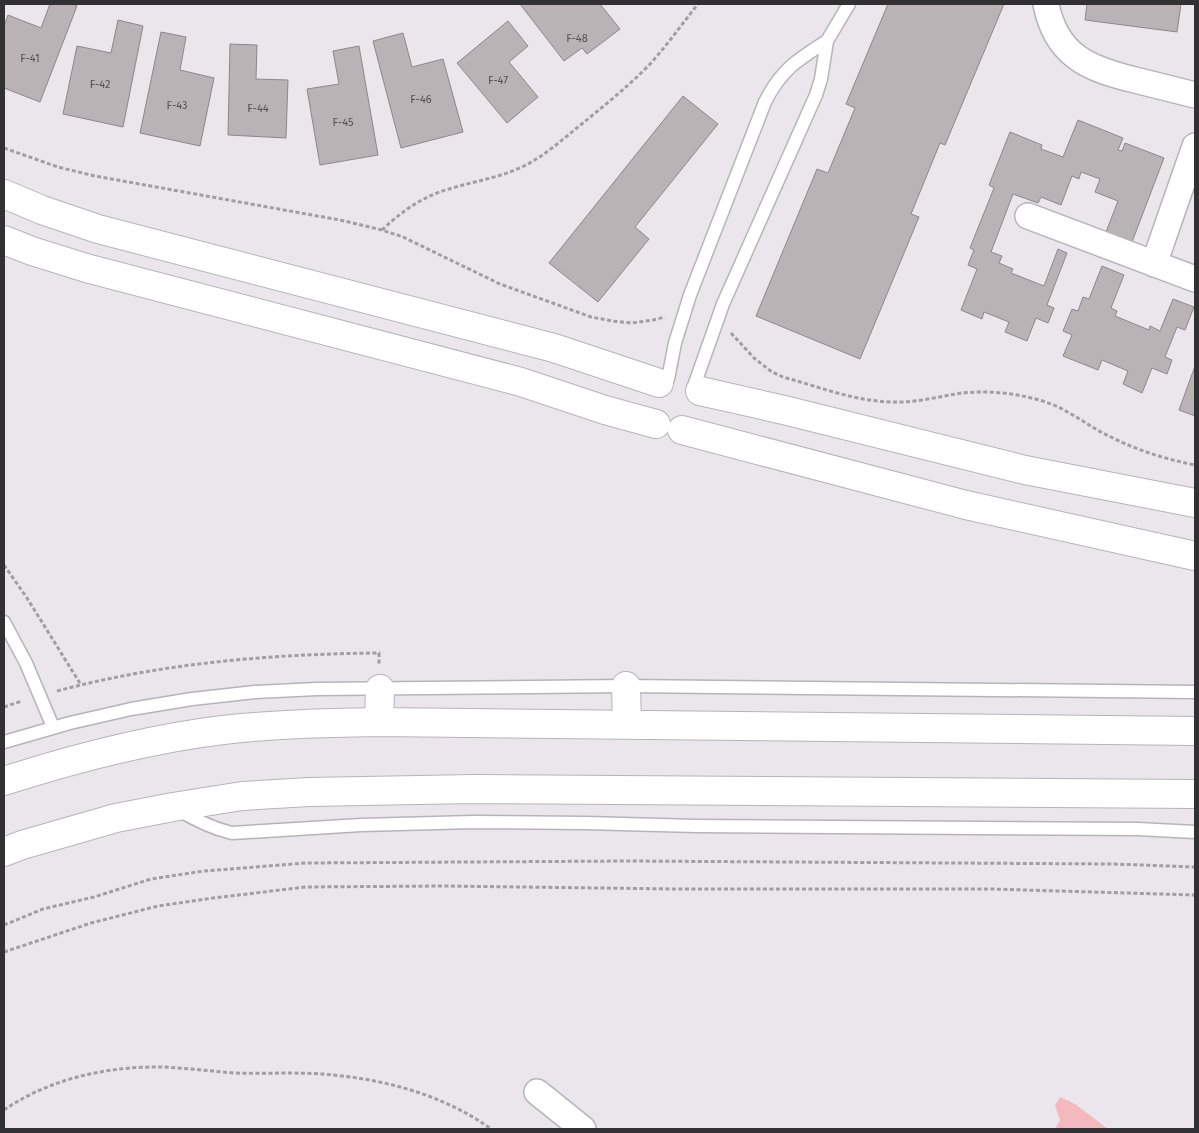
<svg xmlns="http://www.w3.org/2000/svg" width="1199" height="1133" viewBox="0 0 1199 1133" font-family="'Fira Sans',sans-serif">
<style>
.green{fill:#f3b9be}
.building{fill:#b9b3b6;stroke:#8c878a}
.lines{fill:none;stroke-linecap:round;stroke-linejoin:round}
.service-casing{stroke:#b7b4b9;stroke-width:15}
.minor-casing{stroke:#b7b4b9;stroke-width:28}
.tertiary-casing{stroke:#b7b4b9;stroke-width:30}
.path{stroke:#a19ea2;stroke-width:3;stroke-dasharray:4 2.5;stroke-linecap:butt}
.service{stroke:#fff;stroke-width:12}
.minor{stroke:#fff;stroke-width:25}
.tertiary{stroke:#fff;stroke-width:28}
.labels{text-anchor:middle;stroke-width:4.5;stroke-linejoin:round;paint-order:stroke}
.number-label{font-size:11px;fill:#535153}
</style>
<rect width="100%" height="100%" fill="#eae6ec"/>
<path class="green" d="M1060,1097L1075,1104L1108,1129H1055L1060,1120L1055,1105Z"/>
<g class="building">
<path d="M50,4H72L77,6L40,102L4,88V26L8,15L41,28Z"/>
<path d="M520,4H600L620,29L587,54L582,48L564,61Z"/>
<path d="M888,4H1004L945,145L940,143L911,214L919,217L860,359L756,316L817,169L828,173L855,108L846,104Z"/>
<path d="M1087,4H1181L1177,32L1085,20Z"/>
<path d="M118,20L143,26L123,127L63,114L77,46L111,53Z"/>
<path d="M508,21L528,46L509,62L538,97L507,123L457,63Z"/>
<path d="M161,32L186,37L180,70L214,78L200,146L140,133Z"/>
<path d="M403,33L412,67L443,59L463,132L401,148L373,41Z"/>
<path d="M230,44L257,45L256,79L288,80L286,138L228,135Z"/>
<path d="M359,46L378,155L320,165L307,89L339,84L333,51Z"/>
<path d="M683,96L718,124L635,227L649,239L598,302L549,263Z"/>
<path d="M1078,120L1123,138L1118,150L1122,151L1125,143L1164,158L1132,242L1106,232L1118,201L1095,192L1100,179L1081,172L1079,179L1072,176L1061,205L1041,197L1038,203L1013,194L991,252L1002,256L999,263L1013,269L1011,273L1044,286L1058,249L1067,253L1047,305L1054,308L1048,323L1036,318L1027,341L1005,332L1009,322L984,312L982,319L961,310L977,269L968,265L974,250L970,248L994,188L989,185L1010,132L1042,145L1041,149L1063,157Z"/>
<path d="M1102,266L1124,275L1111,308L1117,311L1115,316L1149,330L1150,326L1160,331L1173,299L1194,307L1185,330L1177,327L1165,357L1172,360L1167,374L1152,368L1142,393L1123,384L1128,371L1102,360L1098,370L1063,356L1072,335L1063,331L1072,309L1078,311L1083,297L1089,299Z"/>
<path d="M1195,366V416L1179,410Z"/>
</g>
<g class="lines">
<defs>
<g id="service">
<path d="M668,379L675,343L690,295L765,102C781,70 797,60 827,41"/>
<path d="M694,386L723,304L816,95L821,79L827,41L849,4"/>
<path d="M4,622L26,663L53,727"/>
<path d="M4,742L70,723L131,709L192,699L255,692L317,689L626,686L1195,692"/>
<path d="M177,809C195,820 211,828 232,833L361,825L473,822L585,823L696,826L1138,829L1195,832"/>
</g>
<g id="minor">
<path d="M1046,4C1056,56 1089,69 1135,80C1155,85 1175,90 1195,95"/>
<path d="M1028,216L1195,279"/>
<path d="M1154,264L1195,146"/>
<path d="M537,1092L583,1129"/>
</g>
<g id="tertiary">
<path d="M4,194L42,210L98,229L554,348L659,383"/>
<path d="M4,240L32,251L86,268L521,382L605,410L656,424"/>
<path d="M700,391L784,410L1025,470L1195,503"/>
<path d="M682,430L966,505L1195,556"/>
<path d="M626,686L627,724"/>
<path d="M379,722L380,689"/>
<path d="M4,781C76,758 148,739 223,730C275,724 327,723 379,722L1195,731"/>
<path d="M4,852L22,845L116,818L173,807L242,796L309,792L473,789L1195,794"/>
</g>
</defs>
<use href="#service" class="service-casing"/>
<use href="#minor" class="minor-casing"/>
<use href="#tertiary" class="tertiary-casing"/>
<g class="path">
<path d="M4,148L58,167L95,176L340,220L382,230L403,237L500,284L591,317L612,321L632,323L653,320L665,317"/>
<path d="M382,230C401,212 423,196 449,189C475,181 499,178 524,166C546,155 564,138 583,123C606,104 630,85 651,63C668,44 682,24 698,4"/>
<path d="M731,333L754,358L772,372L783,377C820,387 859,403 898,402C920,402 941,396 962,393C984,391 1006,392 1027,397C1041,400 1057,405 1069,413C1083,420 1095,430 1109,436C1136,450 1165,459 1195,465"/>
<path d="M4,565L27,598L81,685"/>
<path d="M57,691C162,663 271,654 379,653V665"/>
<path d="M4,707L22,701"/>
<path d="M4,925L43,909L94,897L151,879L204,871L306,863L628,861L1114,864L1195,867"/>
<path d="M4,952L91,923L158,906L213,898L306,887L442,886L678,889H991L1195,895"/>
<path d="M4,1110C49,1079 107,1066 162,1067C186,1068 210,1071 234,1073C263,1074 292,1072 321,1074C380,1078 443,1094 491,1129"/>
</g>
<use href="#service" class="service"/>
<use href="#minor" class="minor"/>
<use href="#tertiary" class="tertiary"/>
</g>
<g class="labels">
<g class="number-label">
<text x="577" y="42">F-48</text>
<text x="30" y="62">F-41</text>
<text x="498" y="84">F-47</text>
<text x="100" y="88">F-42</text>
<text x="421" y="103">F-46</text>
<text x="177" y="109">F-43</text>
<text x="258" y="112">F-44</text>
<text x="343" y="126">F-45</text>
</g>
</g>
<rect width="1199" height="1133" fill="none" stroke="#313032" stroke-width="10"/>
</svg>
